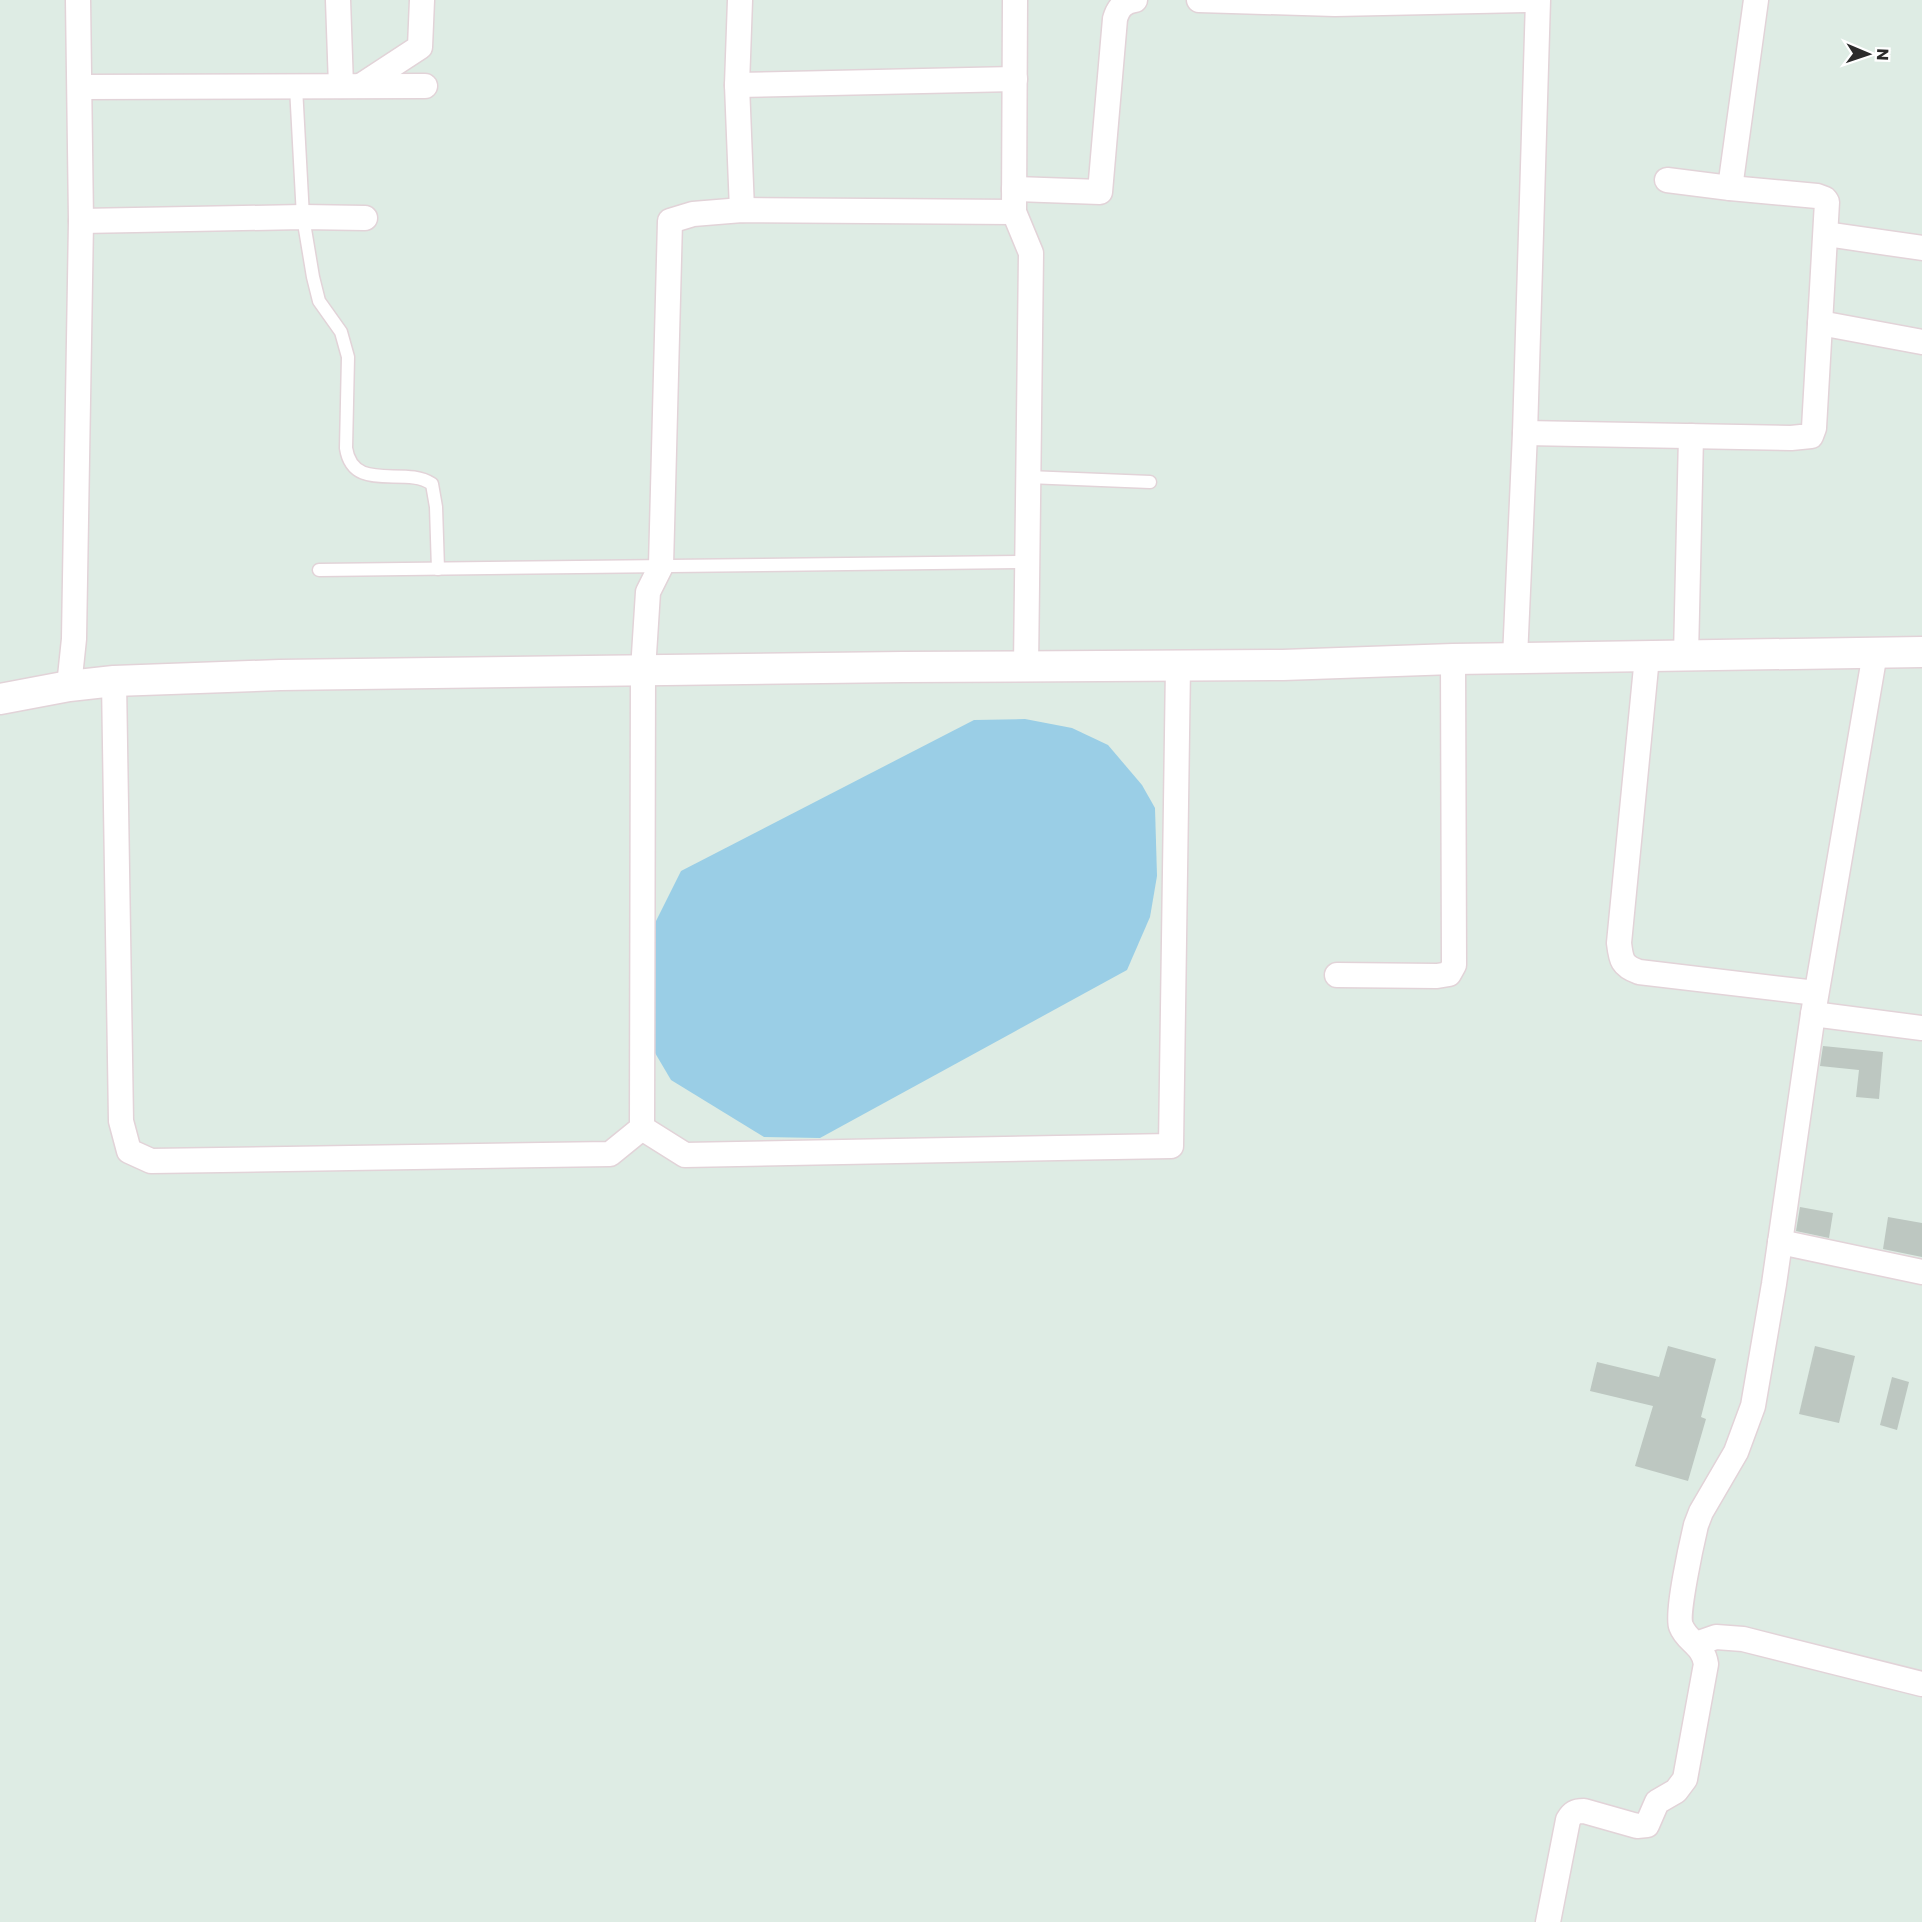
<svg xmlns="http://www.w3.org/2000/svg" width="1922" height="1922" viewBox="0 0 1922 1922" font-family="Poppins,sans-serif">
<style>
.pitch{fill:#9acee6}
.building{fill:#bdc7c1}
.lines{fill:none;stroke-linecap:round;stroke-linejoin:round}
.service-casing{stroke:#e2d3d8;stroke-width:15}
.minor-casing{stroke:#e2d3d8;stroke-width:27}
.tertiary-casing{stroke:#e2d3d8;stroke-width:33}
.service{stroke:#fff;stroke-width:12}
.minor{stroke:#fff;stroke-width:24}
.tertiary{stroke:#fff;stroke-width:30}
</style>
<rect width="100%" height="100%" fill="#deece4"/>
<path class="pitch" d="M1025,719L1072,728L1108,745L1142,785L1155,808L1157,876L1150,917L1127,970L820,1138L764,1137L671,1080L648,1041L652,929L681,871L974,720Z"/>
<g class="building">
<path d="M1823,1046L1883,1052L1879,1099L1856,1097L1859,1070L1820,1066Z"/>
<path d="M1800,1207L1833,1213L1829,1238L1796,1231Z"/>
<path d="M1888,1217L1922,1223V1257L1883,1249Z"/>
<path d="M1668,1346L1716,1359L1701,1417L1706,1419L1688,1481L1635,1466L1653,1406L1590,1391L1597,1362L1659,1377Z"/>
<path d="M1815,1346L1855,1356L1839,1423L1799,1414Z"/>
<path d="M1892,1377L1909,1382L1897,1430L1880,1425Z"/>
</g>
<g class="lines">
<defs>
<g id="service">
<path d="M296,87L303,217L313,277L319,301L341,332L348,357L346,448C353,494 405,465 432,484L436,507L438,569"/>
<path d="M1028,477L1150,482"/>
<path d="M319,570L1027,562"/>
</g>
<g id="minor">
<path d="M338,0L341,86"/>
<path d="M740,0L737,85L742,210"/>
<path d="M1015,0L1014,212L1031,253L1026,667"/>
<path d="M1199,0L1335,4L1527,0"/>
<path d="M362,85L420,47L422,0"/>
<path d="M737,85L1015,79"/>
<path d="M80,87L425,86"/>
<path d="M1730,188L1756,0"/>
<path d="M1014,189L1100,192L1115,19C1118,8 1123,2 1135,0"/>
<path d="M81,221L303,217L365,218"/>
<path d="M1826,234L1922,248"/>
<path d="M1820,323L1922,342"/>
<path d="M1525,433L1791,438L1811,436L1814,428L1827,202L1825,199L1817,196L1730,188L1667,180"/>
<path d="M1686,656L1691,436"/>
<path d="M1647,657L1619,943C1621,960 1622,966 1639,972L1816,993"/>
<path d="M1515,658L1525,433L1538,0"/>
<path d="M114,681L121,1121L129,1151L151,1161L610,1154L642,1128L643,670L648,592L661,566L670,221L693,214L742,210L1014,212"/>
<path d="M69,686L74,639L81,221L78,0"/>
<path d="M1337,975L1437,976L1449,974L1454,965L1453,659"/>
<path d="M1813,1014L1922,1028"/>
<path d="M642,1128L685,1155L1171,1146L1178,666"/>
<path d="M1780,1242L1922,1272"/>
<path d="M1696,1644L1716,1637L1743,1639L1922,1684"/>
<path d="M1548,1922L1568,1820C1572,1813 1575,1811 1584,1811L1637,1826L1647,1825L1657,1802L1676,1791L1685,1779L1706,1664C1703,1644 1687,1642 1681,1626C1676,1614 1692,1542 1696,1525L1701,1512L1736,1452L1753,1406L1774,1284L1813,1014L1875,653"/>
</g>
<path id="tertiary" d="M0,699L69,686L114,681L280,675L903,667L1283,665L1453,659L1922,652"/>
</defs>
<use href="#service" class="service-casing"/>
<use href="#minor" class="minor-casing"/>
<use href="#tertiary" class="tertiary-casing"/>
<use href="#service" class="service"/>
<use href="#minor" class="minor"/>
<use href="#tertiary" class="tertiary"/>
</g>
<g transform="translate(1868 54) rotate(92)" stroke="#ffffff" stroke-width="4.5" paint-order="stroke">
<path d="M0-4.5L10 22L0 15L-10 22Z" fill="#2b2b2b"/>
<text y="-9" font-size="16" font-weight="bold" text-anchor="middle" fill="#2b2b2b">N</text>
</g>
</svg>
